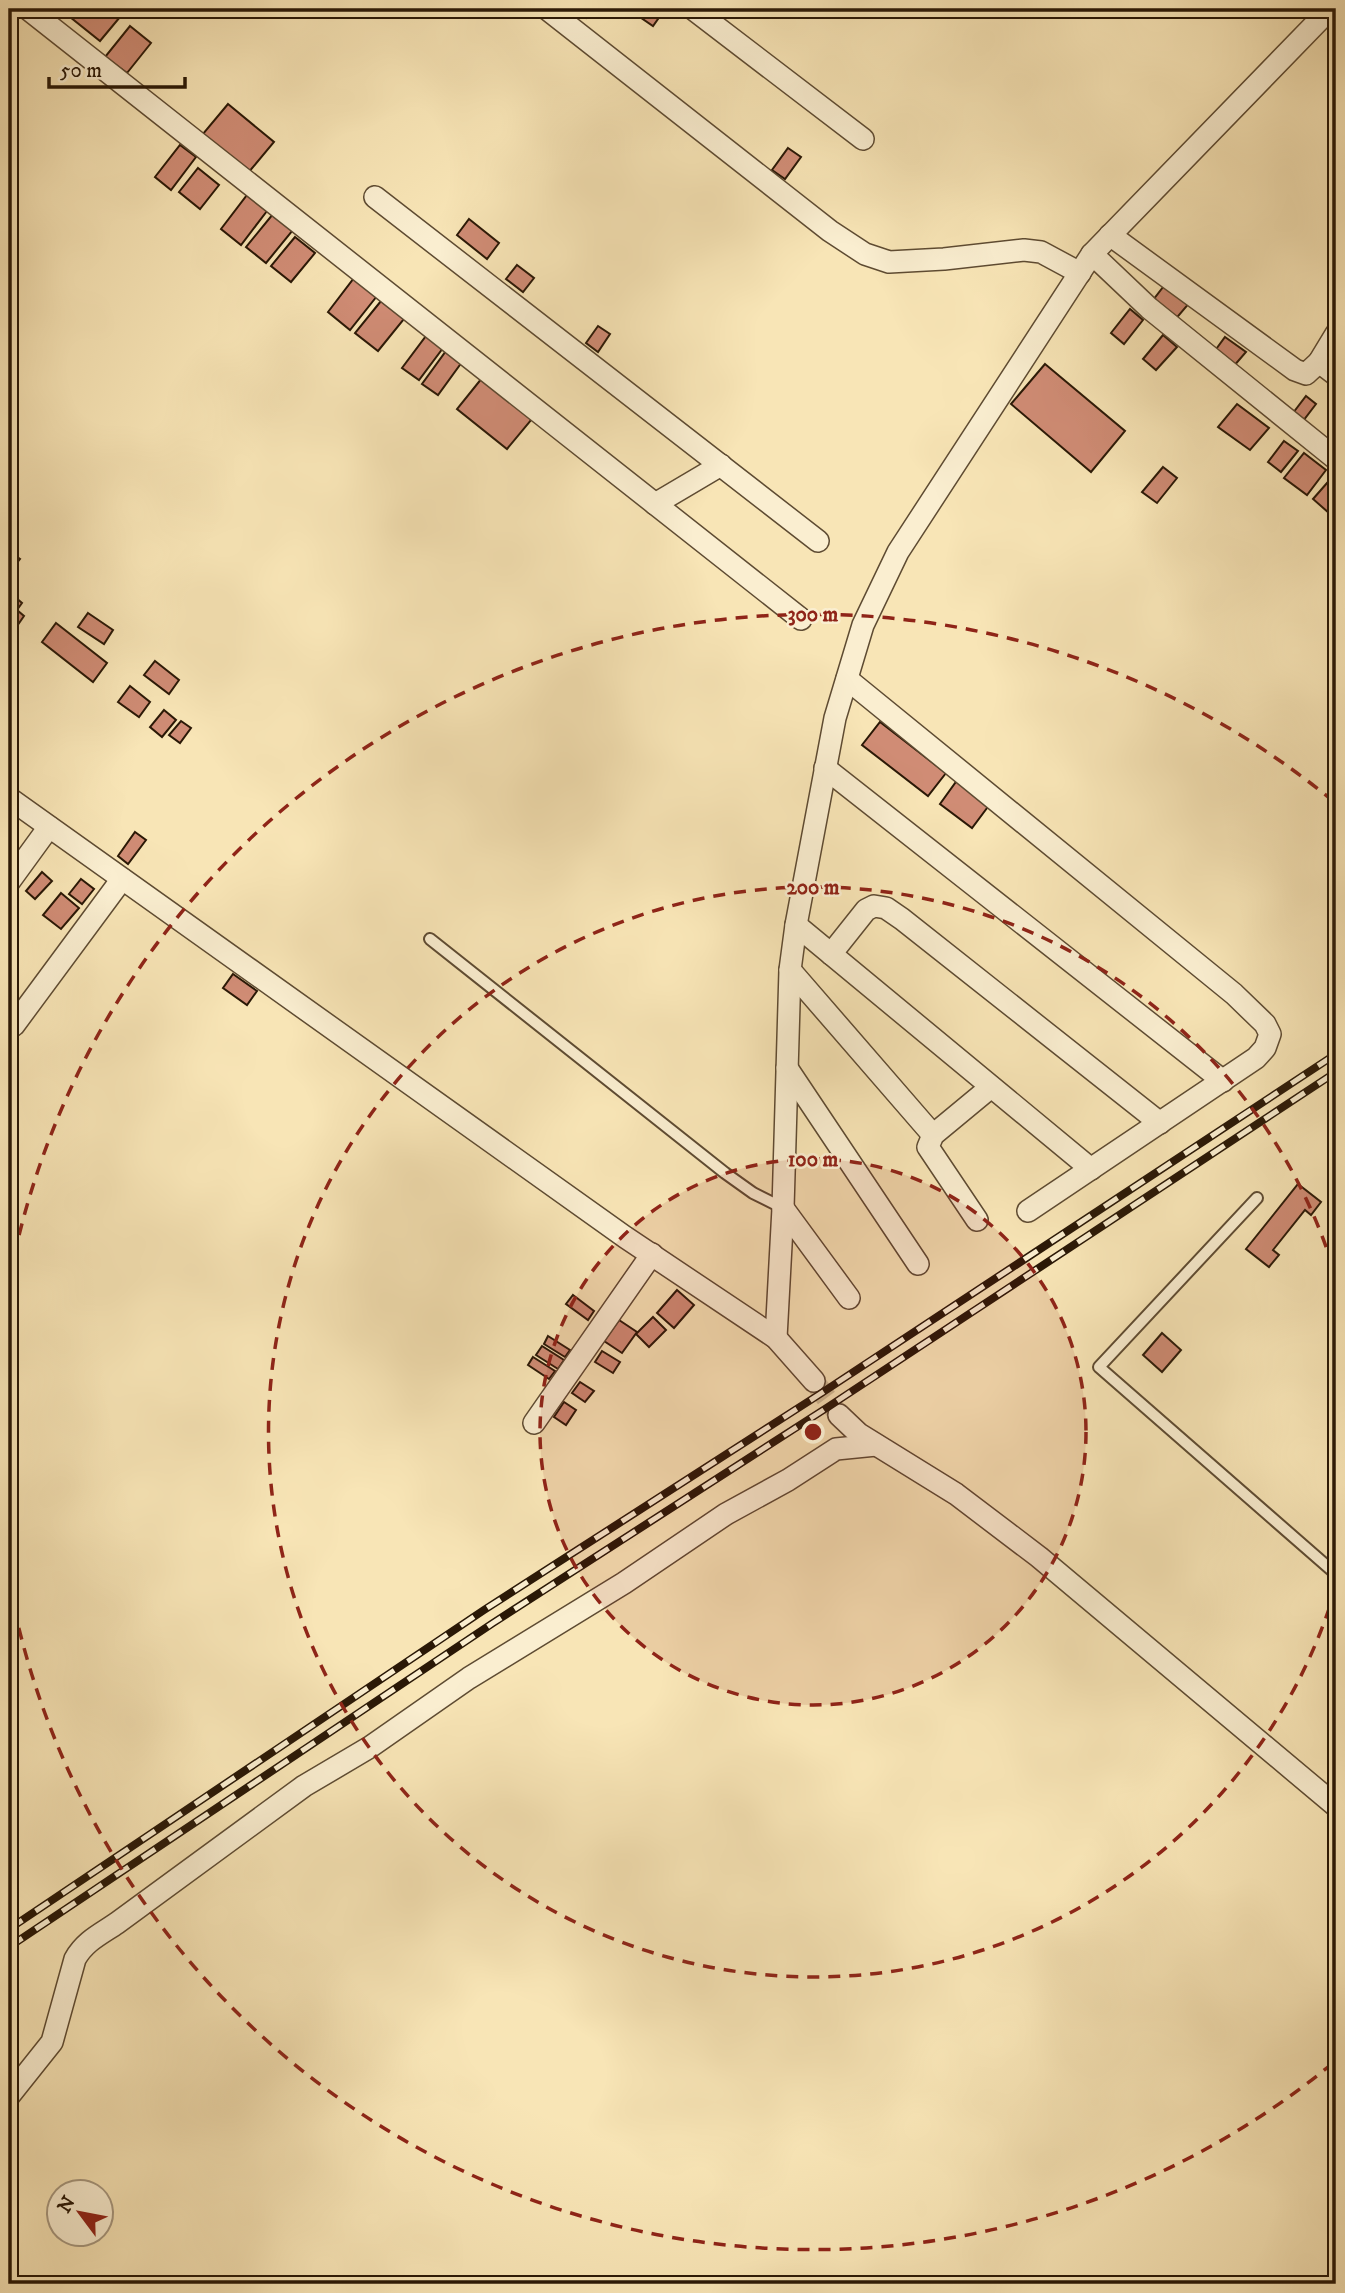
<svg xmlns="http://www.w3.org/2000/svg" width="1345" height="2293" viewBox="0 0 1345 2293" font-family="'IM FELL DW Pica',serif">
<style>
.building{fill:#d08c75;stroke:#2a1806;stroke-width:2}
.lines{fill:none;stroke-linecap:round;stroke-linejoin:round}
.street-tunnel{stroke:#cfbc93;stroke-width:21;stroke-dasharray:21 10;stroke-linecap:butt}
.lane-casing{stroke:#5e4b32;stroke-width:14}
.street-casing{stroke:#5e4b32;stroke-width:24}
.lane{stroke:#faeed0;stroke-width:10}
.street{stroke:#faeed0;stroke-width:21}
.rail-casing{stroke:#2a1806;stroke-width:8}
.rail{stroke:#faeed0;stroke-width:5;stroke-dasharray:16;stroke-linecap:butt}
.ring{fill:none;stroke:#8f2418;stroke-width:3.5;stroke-dasharray:12 9}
.centre{fill:#8f2418;stroke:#faeed0;stroke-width:3.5}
.ring-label{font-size:21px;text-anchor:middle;font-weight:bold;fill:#8f2418;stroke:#faeed0;stroke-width:5;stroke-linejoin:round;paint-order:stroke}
</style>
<rect width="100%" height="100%" fill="#f8e5b6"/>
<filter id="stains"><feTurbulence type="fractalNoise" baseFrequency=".00286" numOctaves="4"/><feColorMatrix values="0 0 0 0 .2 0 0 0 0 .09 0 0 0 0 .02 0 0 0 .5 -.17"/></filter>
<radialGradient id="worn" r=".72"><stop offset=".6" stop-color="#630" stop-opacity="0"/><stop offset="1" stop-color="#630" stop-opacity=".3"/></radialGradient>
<g class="building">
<path d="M60,9H123L125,11L100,41Z"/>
<path d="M573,9H593L586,18Z"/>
<path d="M632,9H665L653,26L631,11Z"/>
<path d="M130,26L151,43L127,73L105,57Z"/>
<path d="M228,104L274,142L248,173L202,135Z"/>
<path d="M180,145L196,157L171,190L155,177Z"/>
<path d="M788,148L801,157L785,179L772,170Z"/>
<path d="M198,168L219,185L200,209L179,192Z"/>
<path d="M247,195L267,211L241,245L221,229Z"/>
<path d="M273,214L293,230L266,263L246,247Z"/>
<path d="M469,219L499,243L487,259L457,235Z"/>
<path d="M295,237L315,253L291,282L271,266Z"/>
<path d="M517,265L534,278L523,292L506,279Z"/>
<path d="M354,278L377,296L350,330L328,312Z"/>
<path d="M1167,282L1191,301L1174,321L1150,304Z"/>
<path d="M381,301L404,319L378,351L355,333Z"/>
<path d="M1130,309L1143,320L1124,344L1111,333Z"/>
<path d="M598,326L610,334L598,352L586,343Z"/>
<path d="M429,332L446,344L419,380L402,368Z"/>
<path d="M1163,335L1177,347L1156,370L1143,359Z"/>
<path d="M1225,337L1246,352L1233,367L1214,352Z"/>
<path d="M446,351L462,362L438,395L422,384Z"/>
<path d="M1045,364L1125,431L1091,472L1011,404Z"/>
<path d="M482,378L532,419L507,449L457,409Z"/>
<path d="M1306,396L1316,404L1303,421L1293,413Z"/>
<path d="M1237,404L1269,428L1250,450L1218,427Z"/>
<path d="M1284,441L1298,451L1281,472L1268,462Z"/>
<path d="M1304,453L1326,470L1307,495L1284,478Z"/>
<path d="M1163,467L1177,478L1157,503L1142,492Z"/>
<path d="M1334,475L1336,477V505L1329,513L1313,499Z"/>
<path d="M9,551L20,559L9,573Z"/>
<path d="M9,592L22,603L17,610L24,616L17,626L9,620Z"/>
<path d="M88,613L113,630L104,644L78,627Z"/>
<path d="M56,623L107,663L93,682L42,642Z"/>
<path d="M155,661L179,680L169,694L144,675Z"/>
<path d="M130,686L150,702L139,717L118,702Z"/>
<path d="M164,710L176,720L162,737L150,727Z"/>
<path d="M181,721L191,728L180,743L169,735Z"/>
<path d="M880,722L946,773L928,796L862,745Z"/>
<path d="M958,779L990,804L972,828L940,804Z"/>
<path d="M135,832L146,840L128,864L118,856Z"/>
<path d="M42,872L52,881L35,899L26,891Z"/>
<path d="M81,879L94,889L82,904L69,894Z"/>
<path d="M61,893L79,908L61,929L43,915Z"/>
<path d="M233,974L257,991L247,1005L223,988Z"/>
<path d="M1298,1184L1321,1202L1311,1215L1305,1210L1273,1250L1279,1255L1269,1267L1246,1249Z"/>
<path d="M677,1290L694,1305L674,1328L657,1313Z"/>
<path d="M573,1295L594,1311L588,1320L566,1304Z"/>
<path d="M653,1317L666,1330L649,1347L636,1334Z"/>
<path d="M619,1320L637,1332L622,1353L604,1341Z"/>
<path d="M1162,1333L1181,1350L1162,1372L1143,1355Z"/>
<path d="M548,1336L570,1350L565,1357L544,1344Z"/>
<path d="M542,1346L564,1360L558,1369L536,1355Z"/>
<path d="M602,1351L620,1362L613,1373L595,1362Z"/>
<path d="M533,1357L555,1371L549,1379L528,1365Z"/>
<path d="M580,1382L594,1391L585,1402L572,1393Z"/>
<path d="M564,1402L576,1410L566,1425L554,1417Z"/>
</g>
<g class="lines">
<path class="street-tunnel" d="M814,1381L839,1415"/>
<defs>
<g id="lane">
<path d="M430,939L725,1173L753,1193L783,1208"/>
<path d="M1257,1198L1099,1367L1336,1574"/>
</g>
<g id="street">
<path d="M28,9L801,619"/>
<path d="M547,9L830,231L865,254L889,262L944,259L1024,250L1041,252L1080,273"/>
<path d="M693,9L863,139"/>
<path d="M375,197L818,541"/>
<path d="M1110,235L1295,370L1306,374L1319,362L1336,334"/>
<path d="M1092,254L1149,308L1336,459"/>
<path d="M1319,362L1336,375"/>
<path d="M655,504L721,465"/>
<path d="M847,679L1234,994L1265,1024L1270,1034L1265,1048L1256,1058L1028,1211"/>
<path d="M825,768L1223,1081"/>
<path d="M9,798L625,1237L776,1338L814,1381"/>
<path d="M9,882L49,827"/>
<path d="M796,925L1091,1169"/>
<path d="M831,954L866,910L874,906L886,908L902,919L1160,1123"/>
<path d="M790,970L933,1135"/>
<path d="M9,1029L14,1025L122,879"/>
<path d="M787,1068L918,1264"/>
<path d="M783,1208L849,1298"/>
<path d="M977,1220L928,1147L933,1135L991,1087"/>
<path d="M776,1338L783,1208L790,970L796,925L835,718L863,625L898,552L1092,254L1330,9"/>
<path d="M839,1415L859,1434L956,1494L1039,1557L1336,1806"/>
<path d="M534,1423L652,1254"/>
<path d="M9,2096L52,2042L75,1959C85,1941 101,1934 117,1923L304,1786L370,1747L469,1678L624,1583L726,1514L788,1480L836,1449L876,1445"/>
</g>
</defs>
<use href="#lane" class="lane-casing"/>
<use href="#street" class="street-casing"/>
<use href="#lane" class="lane"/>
<use href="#street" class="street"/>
<defs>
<g id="rail">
<path d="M9,1929L484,1610L820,1394L1336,1054"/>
<path d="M9,1947L493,1623L828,1407L1336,1072"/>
</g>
</defs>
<use href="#rail" class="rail-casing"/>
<use href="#rail" class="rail"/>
</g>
<circle cx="813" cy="1432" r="273" fill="#8f2418" fill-opacity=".12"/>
<g class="ring">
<circle cx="813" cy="1432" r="273"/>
<path d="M1336 1587A545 545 0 1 1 1336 1277"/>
<path d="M1333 2063A818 818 0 0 1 10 1588M10 1276A818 818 0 0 1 1333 801"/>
</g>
<circle cx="813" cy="1432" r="10" class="centre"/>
<g class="ring-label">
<text x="813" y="621">300 m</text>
<text x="813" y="894">200 m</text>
<text x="813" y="1166">100 m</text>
</g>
<rect width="1345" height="2293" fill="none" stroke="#f8e5b6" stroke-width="35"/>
<rect x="10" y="10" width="1324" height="2272" fill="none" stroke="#2a1806" stroke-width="3.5"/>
<rect x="18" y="18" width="1310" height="2258" fill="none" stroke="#2a1806" stroke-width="2"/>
<g transform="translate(80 2213) rotate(302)"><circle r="33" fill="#faeed0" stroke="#a7987f" stroke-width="2"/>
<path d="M0-5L12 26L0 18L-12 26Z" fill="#8f2418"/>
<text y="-10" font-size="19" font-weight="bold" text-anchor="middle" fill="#2a1806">N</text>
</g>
<path d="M49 77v10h136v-10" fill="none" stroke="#2a1806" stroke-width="3.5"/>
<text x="60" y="77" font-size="21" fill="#2a1806" stroke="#faeed0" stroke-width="5" paint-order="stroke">50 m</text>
<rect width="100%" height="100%" filter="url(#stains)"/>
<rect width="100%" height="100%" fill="url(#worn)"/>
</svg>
